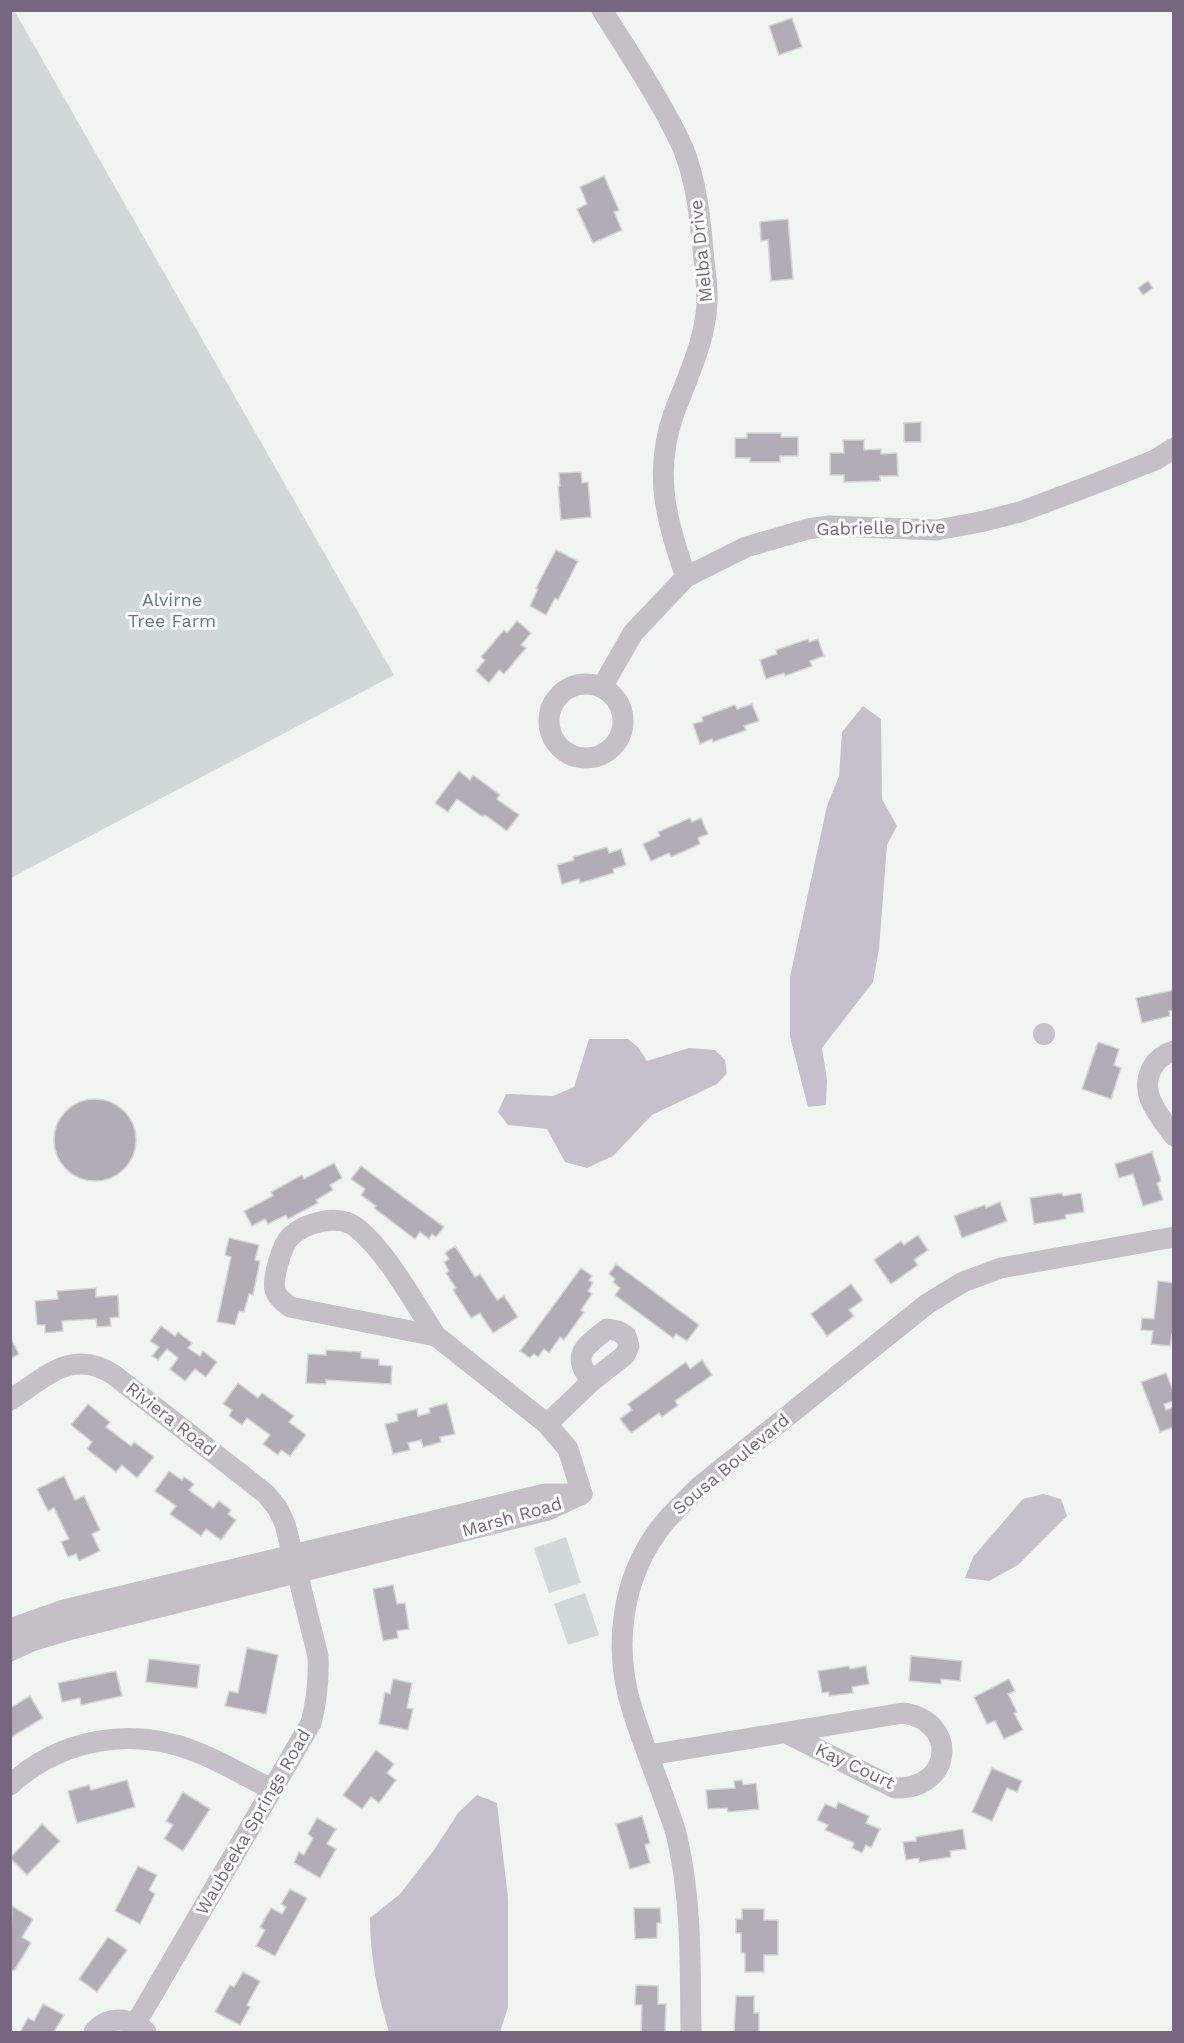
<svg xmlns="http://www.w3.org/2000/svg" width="1184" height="2043" viewBox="0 0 1184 2043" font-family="'Work Sans',sans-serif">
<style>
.green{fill:#d1d9d8}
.water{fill:#c6c0cc}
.building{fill:#b2acb7;stroke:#d4d6d4;stroke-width:1.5}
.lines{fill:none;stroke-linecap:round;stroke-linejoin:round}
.minor{stroke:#c5c0c7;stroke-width:21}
.labels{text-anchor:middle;stroke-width:6;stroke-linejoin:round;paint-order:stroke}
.street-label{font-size:18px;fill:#776680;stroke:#fff}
.park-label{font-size:18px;fill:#647878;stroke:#fff}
</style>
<rect width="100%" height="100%" fill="#f1f5f2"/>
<g class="green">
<path d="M14,10L394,675L11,878L10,11Z"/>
<path d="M566,1537L581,1583L549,1593L534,1548Z"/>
<path d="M585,1593L599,1635L568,1645L554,1604Z"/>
</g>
<g class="water">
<path d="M863,706L881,719L882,799L897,826L887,845L879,949L873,982L822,1048L827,1080L826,1105L808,1107L790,1037V977L827,806L839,776L842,732Z"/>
<circle cx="1044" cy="1034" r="11"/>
<path d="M589,1039H628L638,1047L647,1061L689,1048L715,1050L725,1060L727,1073L717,1084L652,1115L613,1156L587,1168L565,1162L547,1129L508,1125L498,1112L506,1094L553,1096L574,1087Z"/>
<path d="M1043,1494L1061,1499L1067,1516L1018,1565L989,1581L965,1578L973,1557L1023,1499Z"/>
<path d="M477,1795L497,1803L508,1898V2007L500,2032H389C378,1995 370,1958 370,1918L400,1894L434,1850L458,1813Z"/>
</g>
<g class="building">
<path d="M792,18L802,47L779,55L769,26Z"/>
<path d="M604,176L619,210L614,212L622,230L593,243L577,209L587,204L580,187Z"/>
<path d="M788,219L793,279L771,281L768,240L761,241L760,222Z"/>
<path d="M1148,281L1153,288L1143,295L1138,288Z"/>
<path d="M921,422V442H904V423Z"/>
<path d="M747,433H781V437H798V456H780V462H750V458H735V438H747Z"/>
<path d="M843,440H864V450L881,449V454L897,453L898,476H880V481L844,482V475H830V453H844Z"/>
<path d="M581,472L582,483L588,482L591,517L561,520L558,486H560L559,473Z"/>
<path d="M556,550L578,561L558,600L555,598L546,615L530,606L538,589L536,588Z"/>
<path d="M517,621L531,633L521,645L526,648L504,674L499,670L489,683L476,671L485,660L481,657L504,630L507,633Z"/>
<path d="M808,639L809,642L818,639L824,656L810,661L812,666L785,676L784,673L766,679L760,660L777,654L776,650Z"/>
<path d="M752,704L759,721L744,726L746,730L713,742L712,739L700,744L693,724L703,721L702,717L735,705L737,709Z"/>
<path d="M459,771L470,780L473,775L500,795L497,799L519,815L507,831L485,815L483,817L457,799L448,812L435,803Z"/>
<path d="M690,818L692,822L701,818L708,834L698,838L700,844L671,857L669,853L651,861L643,844L660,836L658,832Z"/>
<path d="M607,847L609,853L621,849L626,865L613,869L614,873L580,883L579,879L562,884L557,865L574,860L573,857Z"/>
<path d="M1174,990V1010L1169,1011L1170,1016L1142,1023L1136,998Z"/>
<path d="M1098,1042L1119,1049L1114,1065L1121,1068L1111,1099L1082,1089Z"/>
<circle cx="95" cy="1140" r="41"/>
<path d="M1152,1152L1161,1181L1157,1183L1163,1200L1143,1206L1133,1174L1119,1178L1115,1164Z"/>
<path d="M334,1163L342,1178L330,1185L333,1190L316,1200L318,1203L288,1219L286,1215L268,1224L265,1219L252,1226L244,1211L273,1196L271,1192L302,1175L304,1179Z"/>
<path d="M361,1166L444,1227L436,1237L432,1234L429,1239L420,1232L415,1239L374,1208L376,1206L361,1195L365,1189L351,1179Z"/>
<path d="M1062,1193L1063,1196L1081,1193L1084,1212L1065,1215L1066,1219L1034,1224L1030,1198Z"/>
<path d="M1000,1202L1007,1221L962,1238L954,1216L985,1205L986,1208Z"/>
<path d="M918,1235L928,1250L914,1260L918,1265L891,1284L874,1260L901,1241L904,1245Z"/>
<path d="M229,1238L259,1245L255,1260L260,1261L253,1295L249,1294L244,1312L239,1311L235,1325L217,1322L231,1257L225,1255Z"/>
<path d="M455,1246L475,1277L480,1274L497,1300L504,1296L518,1317L493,1333L480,1313L471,1318L453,1290L456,1288L446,1273L449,1271L444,1262L449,1259L445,1253Z"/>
<path d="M616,1264L699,1325L687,1341L676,1334L673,1338L615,1295L620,1288L613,1282L615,1279L609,1274Z"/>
<path d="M581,1268L592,1276L589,1280L593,1283L588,1291L592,1294L581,1310L584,1312L564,1340L560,1337L549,1353L544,1349L538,1357L534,1354L530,1358L520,1351Z"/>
<path d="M1158,1281L1174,1283V1334H1172L1170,1346L1151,1344L1153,1331L1141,1330L1142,1318L1154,1319Z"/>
<path d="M851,1284L863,1300L849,1310L854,1316L827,1336L811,1314Z"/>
<path d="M96,1288V1297L118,1295L119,1317L110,1318L111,1326L97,1327L96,1319L62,1321L63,1331L45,1333V1325H37L35,1301L58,1299L57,1291Z"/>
<path d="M161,1326L175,1336L178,1332L192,1343L188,1348L200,1356L203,1351L217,1362L206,1377L195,1369L185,1381L170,1369L178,1358L167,1349L158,1360L152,1356L159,1347L150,1341Z"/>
<path d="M10,1337L19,1354L10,1359Z"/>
<path d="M326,1350L361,1352V1358L379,1359V1365L392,1366L391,1384L326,1380V1384L306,1383L308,1354L326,1355Z"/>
<path d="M702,1360L712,1375L675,1401L678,1405L662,1417L659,1413L631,1433L620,1419L632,1410L628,1404L686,1362L690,1369Z"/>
<path d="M1166,1373L1174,1393V1401L1164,1404L1166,1410L1173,1407L1174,1427L1160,1432L1141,1382Z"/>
<path d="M238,1383L258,1398L262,1393L294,1416L289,1422L306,1435L290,1456L281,1450L278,1455L263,1444L270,1435L247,1418L242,1425L229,1416L232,1410L223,1404Z"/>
<path d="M447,1403L455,1434L440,1437L441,1442L423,1447L421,1440L408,1443L410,1450L393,1454L385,1424L398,1421L397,1414L417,1409L418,1416L430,1413L429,1408Z"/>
<path d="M88,1404L110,1422L106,1427L131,1446L134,1442L154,1457L137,1478L122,1465L116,1472L87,1449L92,1442L71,1425Z"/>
<path d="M169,1471L182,1480L184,1477L194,1484L189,1490L213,1508L219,1501L231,1510L228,1514L236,1520L221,1540L206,1529L201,1536L170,1514L176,1506L155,1491Z"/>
<path d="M64,1476L75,1500L84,1496L100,1530L92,1534L100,1551L79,1561L76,1554L68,1557L61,1542L69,1539L54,1508L48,1511L37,1489Z"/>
<path d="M393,1585L397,1604L405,1603L409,1629L397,1631L398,1638L383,1641L373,1589Z"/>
<path d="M247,1648L278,1655L266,1714L225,1706L229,1691L238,1693Z"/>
<path d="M911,1656L962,1661L960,1681L941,1679V1684L909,1681Z"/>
<path d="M149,1659L200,1665L197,1688L146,1682Z"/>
<path d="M849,1666L850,1669L866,1666L869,1684L852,1687L853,1693L829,1696V1692L822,1693L818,1671Z"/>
<path d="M116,1671L122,1696L81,1705L80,1698L62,1702L58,1683Z"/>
<path d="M393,1679L412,1683L407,1708L413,1709L408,1730L379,1724L385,1692L390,1694Z"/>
<path d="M1009,1679L1015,1691L1008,1694L1017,1712L1014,1713L1023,1730L1004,1739L995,1721L987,1724L974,1697Z"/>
<path d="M30,1696L43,1718L10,1738V1708Z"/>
<path d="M376,1750L394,1764L387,1773L396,1780L379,1803L371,1797L362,1809L343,1795Z"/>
<path d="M992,1768L1022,1781L1017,1792L1007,1788L992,1821L972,1812Z"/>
<path d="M127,1780L135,1807L77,1823L68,1791L89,1785L91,1790Z"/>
<path d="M742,1780L743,1785L756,1783L759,1809L728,1812L727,1808L708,1809L706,1790L735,1788L734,1781Z"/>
<path d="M183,1792L210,1809L183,1851L164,1839L173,1825L166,1821Z"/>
<path d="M838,1802L869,1816L866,1823L880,1829L871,1848L866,1845L862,1853L852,1848L854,1843L825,1830L828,1825L817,1820L825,1804L836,1808Z"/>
<path d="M642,1816L650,1843L645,1845L650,1863L630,1869L616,1824Z"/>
<path d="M317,1818L336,1829L327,1844L336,1849L320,1878L294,1863L299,1852L304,1855L313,1838L308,1834Z"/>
<path d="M42,1824L60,1841L27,1875L10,1858Z"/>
<path d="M963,1829L966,1849L950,1851L951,1857L919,1862V1858L906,1860L903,1842L916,1841V1837Z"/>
<path d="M138,1866L157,1875L149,1890L155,1894L140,1924L115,1911Z"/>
<path d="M290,1889L307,1898L275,1956L256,1946L265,1930L260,1927L271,1908L282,1914L286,1907L281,1904Z"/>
<path d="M12,1906L33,1919L22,1937L31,1943L14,1971L10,1969Z"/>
<path d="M634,1908H660L661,1923H657V1938L635,1939Z"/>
<path d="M742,1909H764V1920H778V1955H764V1972H745V1953H741V1933H736V1919H742Z"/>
<path d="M108,1937L127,1950L97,1992L79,1979Z"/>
<path d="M243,1972L260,1981L247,2005L250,2007L240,2025L215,2012L230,1985L234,1987Z"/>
<path d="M636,1985L658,1986V2004H666L665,2032H641L642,2005H635Z"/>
<path d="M736,1996H754V2013H759V2032H734Z"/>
<path d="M43,2004L64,2015L54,2032H20L28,2018L34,2021Z"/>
</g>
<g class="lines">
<g class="minor">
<path d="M602,10C630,55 661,100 683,148C696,180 700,217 703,250C705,272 709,293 706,314C702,348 686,381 674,413C653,472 666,521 686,577"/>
<circle cx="586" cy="721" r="37"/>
<path d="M602,687L633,633L686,577L746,547L808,529L829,526L937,530L980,522L1020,512L1097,483L1155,460L1174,448"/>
<path d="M1174,1051C1164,1054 1157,1059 1152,1068C1138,1094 1160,1116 1174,1136"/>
<path d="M436,1336C415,1304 387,1252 357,1228C339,1213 306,1222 290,1237C282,1245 272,1279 275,1290C277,1297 283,1302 290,1307L436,1336L547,1424L568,1449L582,1494"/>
<path d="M10,1400C45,1378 72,1347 114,1375L266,1494L278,1509L285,1524L318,1656C319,1680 317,1700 311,1723L136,2023"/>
<path d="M547,1424L592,1381L625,1355L629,1346L626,1336L618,1331L607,1329C584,1347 570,1356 592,1381"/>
<path d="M10,1629L64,1610L545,1494H579"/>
<path d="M10,1651L32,1641L72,1629L548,1510L582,1494"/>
<path d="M649,1755L903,1713C959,1721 953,1790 895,1788L786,1733"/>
<path d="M10,1785C60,1739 131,1726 194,1751C221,1761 246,1777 272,1789"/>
<path d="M94,2032C108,2015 131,2017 146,2032"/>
<path d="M691,2032C690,1969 692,1904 678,1842C676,1830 671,1818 667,1807C656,1775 643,1744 633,1712C612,1648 621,1576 664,1523C675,1510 687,1499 699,1487L927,1304L963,1282L1001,1268L1174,1237"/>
</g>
</g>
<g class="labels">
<g class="street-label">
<text transform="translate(701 251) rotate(-96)" y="6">Melba Drive</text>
<text transform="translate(881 528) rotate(-1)" y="6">Gabrielle Drive</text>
<text transform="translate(171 1419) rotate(38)" y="6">Riviera Road</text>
<text transform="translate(731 1464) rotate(-40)" y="6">Sousa Boulevard</text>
<text transform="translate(512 1517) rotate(-16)" y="6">Marsh Road</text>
<text transform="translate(855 1766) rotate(25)" y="6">Kay Court</text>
<text transform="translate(253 1822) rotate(-60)" y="6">Waubeeka Springs Road</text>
</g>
<g class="park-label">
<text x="172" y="606">Alvirne<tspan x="172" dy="21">Tree Farm</tspan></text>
</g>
</g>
<rect width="1184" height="2043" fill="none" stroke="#776680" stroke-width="24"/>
</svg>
